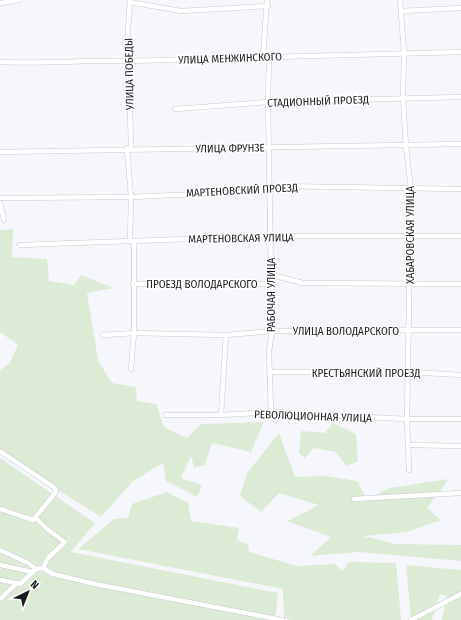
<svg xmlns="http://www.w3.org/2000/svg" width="461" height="620" viewBox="0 0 461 620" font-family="'Fira Sans Condensed',sans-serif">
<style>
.green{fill:#dcebd3}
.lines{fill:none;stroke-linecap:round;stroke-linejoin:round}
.minor-casing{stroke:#c7c8cd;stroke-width:5.5}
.minor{stroke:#fff;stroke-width:4.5}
.labels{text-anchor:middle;stroke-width:3;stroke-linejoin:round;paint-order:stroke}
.street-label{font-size:11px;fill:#1a1b1c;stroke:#fff}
</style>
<rect width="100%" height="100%" fill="#f6f7fd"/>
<g class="green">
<path d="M13,229L12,257L47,259L49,281L74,285L81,275L113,288L87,293L98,360L112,383L136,387L137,401L156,404L164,427L187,438L201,424L264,422L251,452L212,443L205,465L194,468L191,456L181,478L202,485L197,497L166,481L163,463L133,481L101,517L0,454V370L9,364L18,345L0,332V230Z"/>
<path d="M333,423L356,434L358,461L346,466L336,452L313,448L305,458L299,453L301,431L325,433Z"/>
<path d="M279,433L295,477L325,476L357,481L367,500L389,488L449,479L427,508L441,520L407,532L363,536L396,544L461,545V561L359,552L310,556L331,537L287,521L319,505L279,493L261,512L240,496L247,473Z"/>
<path d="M0,458L95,523L71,552L278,593L275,620H0Z"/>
<path d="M167,492L188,503L191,521L239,528L237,540L248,544L249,552L297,566L335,564L342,571L349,562L396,563L401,620H292L284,618L283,589L78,549L114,519L128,518L132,504Z"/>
<path d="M406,565L461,570V620H442L447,596L440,594L432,620H411Z"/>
</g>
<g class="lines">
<defs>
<g id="minor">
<path d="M130,0L128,31L131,148"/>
<path d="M400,0L404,53L403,98L406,146L411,189L407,419L409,470"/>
<path d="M130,2L181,11L268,6"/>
<path d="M0,3L19,0"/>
<path d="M401,11L461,8"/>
<path d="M263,57L267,0"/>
<path d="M269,57L268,102L272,331L269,352L271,412"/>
<path d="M0,62C43,64 85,60 128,61L461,52"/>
<path d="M175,109L268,102L461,97"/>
<path d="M127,148L131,197L130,241"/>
<path d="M0,152C154,148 307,148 461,144"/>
<path d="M0,198L131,197L270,191L275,186L461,189"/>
<path d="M0,203L4,220"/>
<path d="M20,245L271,236H461"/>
<path d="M272,275L303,283L461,284"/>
<path d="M133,284H271"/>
<path d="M103,335L134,333L226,335L272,331L461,330"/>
<path d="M131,369L134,333V241"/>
<path d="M271,372H408L461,375"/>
<path d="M166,415H221L271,412L407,419H461"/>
<path d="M221,415L226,335"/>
<path d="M408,445L461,446"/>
<path d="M0,451L55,488L56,492L33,520L0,509"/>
<path d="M354,499L461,493"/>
<path d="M36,518L47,529L65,542L48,558L43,568"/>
<path d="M0,550L28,563L36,569"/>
<path d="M0,565L33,572"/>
<path d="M0,580L20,584L36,569L43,568L53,574L95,584L282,620"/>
<path d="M0,599L17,583"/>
<path d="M411,620L461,594"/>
</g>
</defs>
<use href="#minor" class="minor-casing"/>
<use href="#minor" class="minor"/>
</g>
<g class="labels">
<g class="street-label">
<text transform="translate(230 58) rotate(-2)" y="4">УЛИЦА МЕНЖИНСКОГО</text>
<text transform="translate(129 74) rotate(-91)" y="4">УЛИЦА ПОБЕДЫ</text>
<text transform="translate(318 101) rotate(-2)" y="4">СТАДИОННЫЙ ПРОЕЗД</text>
<text transform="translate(230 148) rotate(-1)" y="4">УЛИЦА ФРУНЗЕ</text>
<text transform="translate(242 190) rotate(-3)" y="4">МАРТЕНОВСКИЙ ПРОЕЗД</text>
<text transform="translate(410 235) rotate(-90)" y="4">ХАБАРОВСКАЯ УЛИЦА</text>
<text transform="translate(241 238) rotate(-1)" y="4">МАРТЕНОВСКАЯ УЛИЦА</text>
<text x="202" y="288">ПРОЕЗД ВОЛОДАРСКОГО</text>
<text transform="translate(271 295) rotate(-90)" y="4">РАБОЧАЯ УЛИЦА</text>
<text x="346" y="335">УЛИЦА ВОЛОДАРСКОГО</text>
<text x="366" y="377">КРЕСТЬЯНСКИЙ ПРОЕЗД</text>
<text transform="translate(313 416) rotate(2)" y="4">РЕВОЛЮЦИОННАЯ УЛИЦА</text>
</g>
</g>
<g transform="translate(28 592) rotate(43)" stroke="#ffffff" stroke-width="3" paint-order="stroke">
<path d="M0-3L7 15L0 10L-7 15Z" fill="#1a1b1c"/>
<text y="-6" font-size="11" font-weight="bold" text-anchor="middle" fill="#1a1b1c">N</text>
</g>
</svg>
